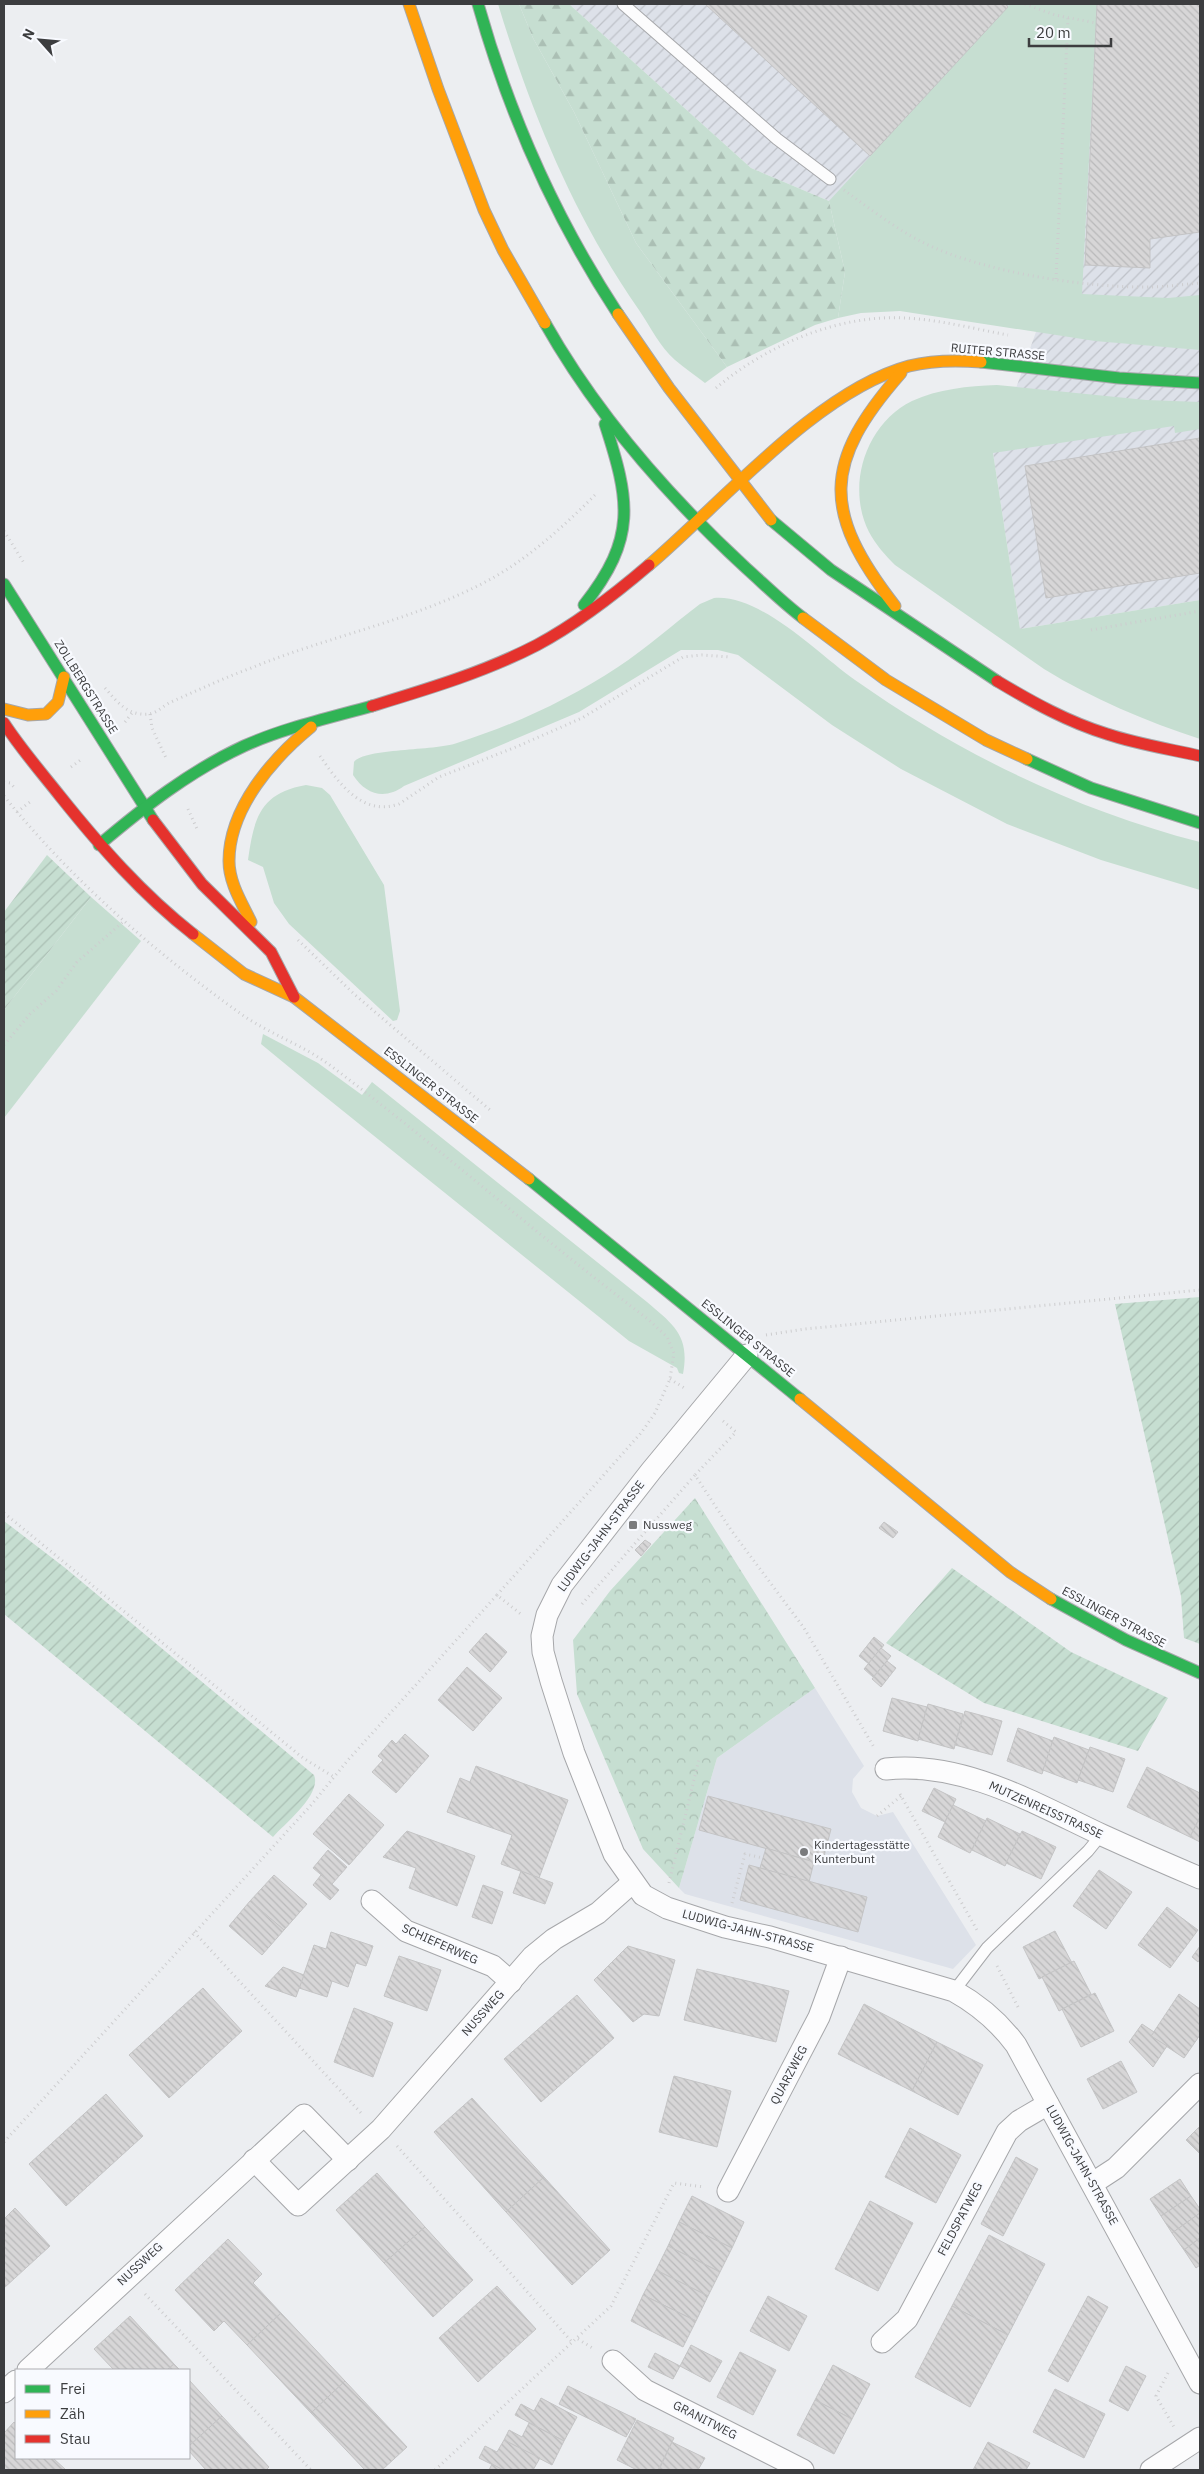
<svg xmlns="http://www.w3.org/2000/svg" width="1204" height="2474" viewBox="0 0 1204 2474" font-family="'IBM Plex Sans',sans-serif">
<style>
.built{fill:#dde1e9}
.industrial{fill:url(#industrial-furrows)}
.grass{fill:#c6ded1}
.forest{fill:url(#forest-firs)}
.park{fill:url(#park-crowns)}
.garden{fill:url(#garden-furrows)}
.building{fill:url(#building-back-hatch);stroke:#c4c4c5}
.lines{fill:none;stroke-linecap:round;stroke-linejoin:round}
.lane-casing{stroke:#a6a7aa;stroke-width:13}
.street-casing{stroke:#a6a7aa;stroke-width:23}
.fast-casing{stroke:#a6a7aa;stroke-width:13}
.slow-casing{stroke:#a6a7aa;stroke-width:13}
.jam-casing{stroke:#a6a7aa;stroke-width:13}
.path{stroke:#cdcdcf;stroke-width:3;stroke-dasharray:1 4;stroke-linecap:butt}
.lane{stroke:#fcfcfd;stroke-width:11}
.street{stroke:#fcfcfd;stroke-width:21}
.fast{stroke:#30b455;stroke-width:11}
.slow{stroke:#ff9f0a;stroke-width:11}
.jam{stroke:#e5322d;stroke-width:11}
.poi-dot{fill:#7a7b7d;stroke:#f8faff;stroke-width:2}
.labels{text-anchor:middle;stroke-width:4.5;stroke-linejoin:round;paint-order:stroke}
.street-label{font-size:12px;fill:#3c3d3f;stroke:#f8faff}
.poi-label{font-size:12px;fill:#3c3d3f;stroke:#f8faff;text-anchor:start}
</style>
<defs>
<pattern id="industrial-furrows" width="10" height="10" patternUnits="userSpaceOnUse" patternTransform="scale(1.25)"><rect width="10" height="10" fill="#dde1e9"/><path d="M-1 1l2-2M0 10L10 0M9 11l2-2" fill="none" stroke="#bfc2c9"/></pattern>
<pattern id="forest-firs" width="22" height="20" patternUnits="userSpaceOnUse" patternTransform="scale(1.25)"><rect width="22" height="20" fill="#c6ded1"/><path d="M5 1l3.5 6h-7zM16 11l3.5 6h-7z" fill="#abbfb4"/></pattern>
<pattern id="park-crowns" width="20" height="18" patternUnits="userSpaceOnUse" patternTransform="scale(1.25)"><rect width="20" height="18" fill="#c6ded1"/><path d="M2 6a3 3 0 1 1 6 0M12 15a3 3 0 1 1 6 0" fill="none" stroke="#abbfb4"/></pattern>
<pattern id="garden-furrows" width="10" height="10" patternUnits="userSpaceOnUse" patternTransform="scale(1.25)"><rect width="10" height="10" fill="#c6ded1"/><path d="M-1 1l2-2M0 10L10 0M9 11l2-2" fill="none" stroke="#abbfb4"/></pattern>
<pattern id="building-back-hatch" width="6" height="6" patternUnits="userSpaceOnUse" patternTransform="scale(1.25)"><rect width="6" height="6" fill="#d7d6d7"/><path d="M-1 5l2 2M0 0l6 6M5-1l2 2" fill="none" stroke="#b9b9ba"/></pattern>
</defs>
<rect width="100%" height="100%" fill="#eceef1"/>
<path class="built" d="M815,1688L864,1766L853,1779L852,1792L861,1808L877,1816L893,1812L976,1945L953,1969L685,1894L679,1888L717,1758Z"/>
<path class="industrial" d="M569,4H1200V600L1020,629L993,453L1048,298L943,272L829,201L751,168Z"/>
<g class="grass">
<path d="M498,4H519L533,38L574,112L636,243L727,367L705,383C695,375 684,368 675,360C660,347 650,326 639,310C574,217 531,112 498,4Z"/>
<path d="M1010,4H1097L1082,294L1168,298L1200,295V350L1095,341L900,311L861,313L838,318L845,272L829,201Z"/>
<path d="M997,385L1146,400L1200,402V429L1175,433L1174,426L993,453L1020,629L1200,600V739C1145,721 1093,699 1044,669L895,565C885,555 876,545 869,532C846,487 865,424 912,401C938,389 968,386 997,385Z"/>
<path d="M714,598C761,594 818,654 855,680C960,754 1076,810 1200,842V890L1101,860L1007,824L901,769L832,725L738,655L718,650H681L579,712L404,786C385,800 366,795 353,775L354,762C365,748 434,751 457,743C514,725 568,700 618,667C647,648 672,625 700,604Z"/>
<path d="M306,785L322,788L330,795L384,885L400,1011L397,1020L393,1021L289,924L274,903L263,867L248,860C254,818 260,793 306,785Z"/>
<path d="M91,897L141,941L4,1118V1010Z"/>
<path d="M263,1034L318,1063L362,1095L372,1082L647,1302C674,1325 690,1336 683,1374L679,1373L677,1368L629,1341L312,1086L261,1044Z"/>
</g>
<path class="forest" d="M519,4H569L751,168L829,201L845,272L838,318L815,325L727,367L636,243L574,112L533,38Z"/>
<path class="park" d="M695,1498L815,1688L717,1758L679,1888L643,1849L577,1694L573,1640L610,1591Z"/>
<g class="garden">
<path d="M47,855L91,897L4,1010V912Z"/>
<path d="M1200,1297V1644L1184,1638L1181,1596L1115,1304Z"/>
<path d="M4,1521L64,1567L314,1775C322,1794 286,1823 273,1837L4,1614Z"/>
<path d="M952,1568L1071,1652L1168,1698L1138,1751L984,1703L886,1643Z"/>
</g>
<g class="building">
<path d="M705,4H1005L1008,7L870,156Z"/>
<path d="M1097,4H1200V232L1150,239V268L1085,265Z"/>
<path d="M1200,438V573L1046,598L1025,466Z"/>
<path d="M884,1522L898,1532L893,1538L879,1528Z"/>
<path d="M645,1540L651,1544L641,1556L635,1550Z"/>
<path d="M486,1633L507,1652L490,1672L469,1652Z"/>
<path d="M874,1637L884,1645L869,1664L859,1656Z"/>
<path d="M881,1648L891,1656L873,1677L864,1669Z"/>
<path d="M887,1661L896,1668L881,1687L872,1679Z"/>
<path d="M467,1667L502,1698L473,1731L438,1700Z"/>
<path d="M892,1698L927,1707L918,1741L883,1731Z"/>
<path d="M928,1704L963,1714L954,1749L918,1739Z"/>
<path d="M965,1711L1002,1721L992,1755L955,1745Z"/>
<path d="M1018,1728L1053,1741L1042,1774L1007,1761Z"/>
<path d="M405,1734L429,1756L396,1793L372,1772L383,1760L378,1756L392,1740L396,1744Z"/>
<path d="M1054,1737L1089,1750L1077,1783L1043,1770Z"/>
<path d="M1090,1747L1125,1759L1113,1792L1078,1780Z"/>
<path d="M476,1766L568,1800L539,1878L501,1864L512,1835L447,1812L460,1778L470,1782Z"/>
<path d="M1147,1767L1200,1793V1817L1190,1837L1127,1807Z"/>
<path d="M934,1788L956,1799L945,1822L922,1811Z"/>
<path d="M349,1794L384,1825L349,1865L313,1834Z"/>
<path d="M708,1796L831,1829L822,1864L699,1830Z"/>
<path d="M953,1805L986,1821L970,1853L938,1837Z"/>
<path d="M1200,1817V1842L1190,1837Z"/>
<path d="M987,1818L1020,1834L1005,1866L972,1850Z"/>
<path d="M407,1831L475,1856L457,1906L409,1888L416,1868L383,1857Z"/>
<path d="M1022,1831L1056,1847L1041,1879L1006,1863Z"/>
<path d="M766,1848L814,1862L809,1882L760,1868Z"/>
<path d="M328,1850L347,1867L332,1884L313,1868Z"/>
<path d="M749,1865L867,1897L858,1932L740,1900Z"/>
<path d="M1099,1870L1132,1892L1106,1929L1073,1906Z"/>
<path d="M521,1871L553,1883L545,1904L513,1893Z"/>
<path d="M274,1875L307,1904L284,1930L250,1901Z"/>
<path d="M321,1875L339,1890L330,1900L313,1885Z"/>
<path d="M483,1885L503,1892L492,1924L472,1917Z"/>
<path d="M250,1901L284,1930L262,1955L229,1926Z"/>
<path d="M1167,1907L1198,1930L1170,1968L1138,1945Z"/>
<path d="M1055,1931L1072,1963L1039,1979L1023,1947Z"/>
<path d="M331,1932L373,1946L366,1966L356,1963L348,1987L332,1981L327,1997L299,1988L314,1945L326,1949Z"/>
<path d="M628,1946L675,1960L659,2016L644,2014L633,2022L594,1980Z"/>
<path d="M1200,1946V1959L1198,1962L1192,1957Z"/>
<path d="M399,1956L441,1970L427,2011L384,1996Z"/>
<path d="M1074,1961L1091,1994L1059,2011L1042,1977Z"/>
<path d="M283,1967L304,1975L296,1997L265,1986Z"/>
<path d="M697,1969L789,1991L776,2042L684,2020Z"/>
<path d="M203,1988L242,2031L169,2098L129,2055Z"/>
<path d="M1095,1993L1114,2031L1081,2047L1062,2009Z"/>
<path d="M1179,1994L1200,2009V2035L1184,2058L1151,2036Z"/>
<path d="M577,1995L614,2038L541,2102L504,2059Z"/>
<path d="M864,2004L937,2042L912,2091L838,2054Z"/>
<path d="M354,2008L393,2023L373,2077L334,2062Z"/>
<path d="M1142,2024L1154,2032L1151,2036L1167,2046L1153,2067L1129,2042Z"/>
<path d="M937,2042L983,2065L958,2115L912,2091Z"/>
<path d="M1121,2061L1137,2092L1103,2109L1087,2079Z"/>
<path d="M674,2076L731,2091L717,2147L659,2132Z"/>
<path d="M106,2094L143,2136L66,2206L29,2164Z"/>
<path d="M472,2098L544,2177L506,2212L434,2132Z"/>
<path d="M1200,2126V2154L1186,2140Z"/>
<path d="M910,2128L961,2155L936,2203L885,2177Z"/>
<path d="M1016,2157L1038,2169L1003,2236L981,2224Z"/>
<path d="M377,2173L425,2227L384,2263L336,2210Z"/>
<path d="M544,2177L610,2250L572,2285L506,2212Z"/>
<path d="M1180,2179L1191,2196L1161,2216L1150,2199Z"/>
<path d="M692,2196L744,2222L732,2248L679,2222Z"/>
<path d="M1191,2196L1200,2209V2213L1172,2233L1161,2216Z"/>
<path d="M870,2201L913,2223L878,2291L835,2269Z"/>
<path d="M15,2208L50,2246L4,2288V2219Z"/>
<path d="M1200,2213V2238L1184,2250L1172,2233Z"/>
<path d="M679,2222L732,2248L720,2272L668,2246Z"/>
<path d="M425,2227L473,2280L433,2317L384,2263Z"/>
<path d="M989,2235L1045,2264L1008,2335L952,2306Z"/>
<path d="M1200,2238V2265L1196,2268L1184,2250Z"/>
<path d="M228,2239L262,2274L253,2283L281,2313L247,2345L224,2321L214,2331L175,2290Z"/>
<path d="M668,2246L720,2272L708,2296L656,2270Z"/>
<path d="M656,2270L708,2296L696,2321L643,2295Z"/>
<path d="M497,2286L536,2329L478,2382L439,2338Z"/>
<path d="M643,2295L696,2321L683,2347L631,2321Z"/>
<path d="M768,2296L807,2316L789,2351L750,2331Z"/>
<path d="M1088,2296L1108,2307L1068,2382L1048,2371Z"/>
<path d="M952,2306L1008,2335L970,2407L915,2377Z"/>
<path d="M281,2313L345,2381L311,2413L247,2345Z"/>
<path d="M130,2316L174,2364L167,2370H114L94,2349Z"/>
<path d="M691,2345L722,2361L710,2382L680,2366Z"/>
<path d="M740,2352L776,2370L753,2415L717,2397Z"/>
<path d="M655,2353L680,2366L673,2379L648,2367Z"/>
<path d="M174,2364L180,2370H167Z"/>
<path d="M833,2365L870,2384L852,2419L815,2400Z"/>
<path d="M1126,2366L1146,2376L1128,2411L1109,2401Z"/>
<path d="M189,2380L222,2416L189,2446Z"/>
<path d="M345,2381L407,2447L382,2470H365L311,2413Z"/>
<path d="M568,2386L636,2419L626,2437L559,2404Z"/>
<path d="M1055,2389L1105,2414L1084,2458L1033,2432Z"/>
<path d="M541,2398L577,2417L564,2441L515,2415L521,2404L534,2411Z"/>
<path d="M815,2400L852,2419L834,2454L797,2435Z"/>
<path d="M222,2416L269,2467L266,2470H206L189,2451V2446Z"/>
<path d="M637,2420L674,2438L658,2470H637L617,2460Z"/>
<path d="M14,2422L16,2424V2458H53L66,2470H4V2433Z"/>
<path d="M529,2423L564,2441L552,2465L504,2440L509,2430L522,2437Z"/>
<path d="M504,2440L540,2458L533,2470H503L479,2458L485,2446L497,2452Z"/>
<path d="M672,2442L705,2458L698,2470H659Z"/>
<path d="M988,2442L1030,2463L1026,2470H973Z"/>
<path d="M492,2464L503,2470H489Z"/>
</g>
<g class="lines">
<defs>
<g id="lane">
<path d="M623,4L777,139L830,179"/>
<path d="M954,1991L987,1948L1088,1851L1101,1835"/>
</g>
<g id="street">
<path d="M747,1355L651,1471L562,1585L547,1615L542,1636L543,1652L551,1681L574,1753L614,1854L643,1895L667,1908L725,1927L770,1937L954,1991C979,2005 999,2022 1016,2045L1200,2383"/>
<path d="M886,1769C963,1761 1034,1803 1102,1835C1135,1850 1167,1864 1200,1878"/>
<path d="M372,1901L406,1931L493,1966L511,1982"/>
<path d="M254,2160L298,2205L381,2129L532,1957L554,1939L598,1913L633,1882"/>
<path d="M1093,2183L1116,2168L1200,2084"/>
<path d="M728,2191L819,2017L841,1957"/>
<path d="M882,2342L907,2319L1007,2132L1019,2121L1048,2104"/>
<path d="M613,2361L645,2390L803,2470"/>
<path d="M28,2370L304,2115L348,2160"/>
<path d="M4,2392L16,2381"/>
<path d="M1151,2470L1200,2438"/>
</g>
<g id="fast">
<path d="M478,4C509,114 555,218 618,314"/>
<path d="M545,323C597,415 669,497 746,568C765,585 783,603 803,618"/>
<path d="M981,362L1119,378L1200,383"/>
<path d="M771,520L831,570L997,681"/>
<path d="M4,584L153,820"/>
<path d="M584,605C637,538 630,501 605,424"/>
<path d="M1027,759L1091,788L1200,823"/>
<path d="M99,845C144,807 190,771 244,746C284,728 329,718 372,706"/>
<path d="M529,1179L800,1399"/>
<path d="M1051,1599L1126,1640L1200,1673"/>
</g>
<g id="slow">
<path d="M409,4L438,89L484,210L503,250L545,323"/>
<path d="M618,314L669,388L771,520"/>
<path d="M649,565C722,503 817,391 909,366C933,360 957,360 981,362"/>
<path d="M895,606C822,512 822,463 901,373"/>
<path d="M803,618L886,680L986,740L1027,759"/>
<path d="M4,709L28,715L46,714L58,702L64,677"/>
<path d="M251,922C242,903 229,883 229,861C229,808 273,758 311,727"/>
<path d="M193,934L244,974L294,997L529,1179"/>
<path d="M800,1399L1010,1572L1051,1599"/>
</g>
<g id="jam">
<path d="M997,681C1032,702 1068,722 1107,734C1137,744 1169,749 1200,756"/>
<path d="M372,706C428,689 485,672 537,645C578,623 614,595 649,565"/>
<path d="M4,723C21,749 41,772 60,796C100,846 142,894 193,934"/>
<path d="M153,820L202,884L271,952L294,997"/>
</g>
</defs>
<use href="#lane" class="lane-casing"/>
<use href="#street" class="street-casing"/>
<use href="#fast" class="fast-casing"/>
<use href="#slow" class="slow-casing"/>
<use href="#jam" class="jam-casing"/>
<g class="path">
<path d="M1025,4L1055,15L1096,23"/>
<path d="M844,190C869,208 896,229 924,243C983,272 1085,288 1151,287C1167,287 1184,284 1200,283"/>
<path d="M1056,279L1068,18"/>
<path d="M716,388C767,345 839,314 906,318C941,320 975,329 1008,335"/>
<path d="M4,531L24,563"/>
<path d="M1091,630L1200,611"/>
<path d="M105,688C117,702 128,716 148,714C156,714 164,705 171,702C198,690 224,678 251,668C329,636 415,620 489,580C529,558 563,527 595,495"/>
<path d="M150,714L152,728L166,758"/>
<path d="M125,722L132,713"/>
<path d="M320,756C338,782 362,817 399,804L439,777L516,747L582,718L683,657L702,655L730,657"/>
<path d="M71,767L82,759"/>
<path d="M4,782L10,783L14,787"/>
<path d="M4,796C70,878 152,950 237,1011C266,1033 302,1044 331,1066C439,1147 540,1238 648,1319L667,1337L674,1353L670,1379L655,1413L641,1433L497,1595"/>
<path d="M188,809L197,829"/>
<path d="M17,812L30,802"/>
<path d="M298,940L354,994L490,1110"/>
<path d="M4,1045L30,1014L56,991L77,962L124,921"/>
<path d="M766,1335L805,1329L1200,1290"/>
<path d="M670,1379L686,1389"/>
<path d="M723,1421L736,1432L695,1475L731,1530L804,1628L875,1749"/>
<path d="M4,1513L303,1758L334,1777"/>
<path d="M582,1604L695,1475"/>
<path d="M900,1794L977,1930"/>
<path d="M877,1816L901,1796"/>
<path d="M669,1883L699,1759"/>
<path d="M732,1903L745,1854L763,1858"/>
<path d="M194,1932L361,2113"/>
<path d="M997,1966L1018,2007"/>
<path d="M4,2142L312,1804L348,1760L497,1595L522,1615"/>
<path d="M397,2146L573,2343"/>
<path d="M145,2294L311,2470"/>
<path d="M578,2339L594,2349"/>
<path d="M1168,2373L1156,2396L1174,2427"/>
<path d="M435,2470L611,2306L674,2183L704,2187"/>
</g>
<use href="#lane" class="lane"/>
<use href="#street" class="street"/>
<use href="#fast" class="fast"/>
<use href="#slow" class="slow"/>
<use href="#jam" class="jam"/>
</g>
<g class="poi-dot">
<rect x="628" y="1520" width="10" height="10" rx="2.5"/>
<circle cx="804" cy="1852" r="5"/>
</g>
<g class="labels">
<g class="street-label">
<text transform="translate(998 352) rotate(5)" y="4">RUITER STRASSE</text>
<text transform="translate(86 687) rotate(58)" y="4">ZOLLBERGSTRASSE</text>
<text transform="translate(431 1085) rotate(38)" y="4">ESSLINGER STRASSE</text>
<text transform="translate(748 1338) rotate(39)" y="4">ESSLINGER STRASSE</text>
<text transform="translate(601 1536) rotate(-53)" y="4">LUDWIG-JAHN-STRASSE</text>
<text transform="translate(1114 1617) rotate(28)" y="4">ESSLINGER STRASSE</text>
<text transform="translate(1046 1810) rotate(24)" y="4">MUTZENREISSTRASSE</text>
<text transform="translate(748 1931) rotate(15)" y="4">LUDWIG-JAHN-STRASSE</text>
<text transform="translate(440 1944) rotate(24)" y="4">SCHIEFERWEG</text>
<text transform="translate(483 2013) rotate(-48)" y="4">NUSSWEG</text>
<text transform="translate(789 2075) rotate(-62)" y="4">QUARZWEG</text>
<text transform="translate(1082 2165) rotate(61)" y="4">LUDWIG-JAHN-STRASSE</text>
<text transform="translate(960 2219) rotate(-62)" y="4">FELDSPATWEG</text>
<text transform="translate(140 2264) rotate(-43)" y="4">NUSSWEG</text>
<text transform="translate(705 2420) rotate(27)" y="4">GRANITWEG</text>
</g>
<g class="poi-label">
<text x="643" y="1529">Nussweg</text>
<text x="814" y="1849">Kindertagesstätte<tspan x="814" dy="14">Kunterbunt</tspan></text>
</g>
</g>
<rect width="1204" height="2474" fill="none" stroke="#3c3d3f" stroke-width="10"/>
<rect x="15" y="2369" width="175" height="90" fill="#f8faff" stroke="#adaeb2"/>
<rect x="25" y="2385" width="25" height="8" fill="#30b455" stroke="#adaeb2"/>
<text x="60" y="2394" font-size="15" fill="#3c3d3f">Frei</text>
<rect x="25" y="2410" width="25" height="8" fill="#ff9f0a" stroke="#adaeb2"/>
<text x="60" y="2419" font-size="15" fill="#3c3d3f">Zäh</text>
<rect x="25" y="2435" width="25" height="8" fill="#e5322d" stroke="#adaeb2"/>
<text x="60" y="2444" font-size="15" fill="#3c3d3f">Stau</text>
<g transform="translate(40 40) rotate(297)" stroke="#f8faff" stroke-width="4" paint-order="stroke">
<path d="M0-4L9 19L0 12L-9 19Z" fill="#3c3d3f"/>
<text y="-8" font-size="14" font-weight="bold" text-anchor="middle" fill="#3c3d3f">N</text>
</g>
<path d="M1029 38v8h82v-8" fill="none" stroke="#3c3d3f" stroke-width="2.5"/>
<text x="1036" y="38" font-size="15" fill="#3c3d3f" stroke="#f8faff" stroke-width="4" paint-order="stroke">20 m</text>
</svg>
